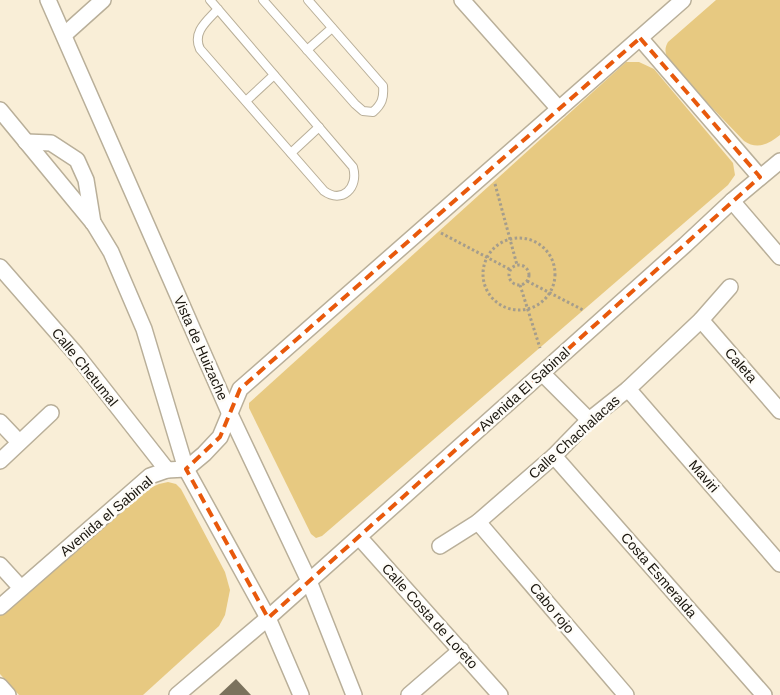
<svg xmlns="http://www.w3.org/2000/svg" width="780" height="695" viewBox="0 0 780 695" font-family="Arial,sans-serif">
<style>
.green{fill:#e7c981}
.building{fill:#7b725d}
.lines{fill:none;stroke-linecap:round;stroke-linejoin:round}
.service-casing{stroke:#b9af99;stroke-width:10}
.minor-casing{stroke:#b9af99;stroke-width:18}
.path{stroke:#a59d8c;stroke-width:3;stroke-dasharray:2.5 2.5;stroke-linecap:butt}
.service{stroke:#fff;stroke-width:8}
.minor{stroke:#fff;stroke-width:15}
.marked{fill:none;stroke:#e8590c;stroke-width:4;stroke-dasharray:10 6;stroke-linejoin:round}
.labels{text-anchor:middle;stroke-width:5;stroke-linejoin:round;paint-order:stroke}
.street-label{font-size:14px;fill:#19150d;stroke:#fefcf7}
</style>
<rect width="100%" height="100%" fill="#f9eed7"/>
<g class="green">
<path d="M716,0H780V135C769,144 757,150 744,141L673,67C668,59 662,52 668,42Z"/>
<path d="M626,62H639L654,69L733,163L735,175L728,185L322,536L316,538L311,534L249,408V403Z"/>
<path d="M168,482L176,484L181,489L225,572L230,590L225,615L219,626L143,695H19L0,674V616L141,492L159,484Z"/>
</g>
<path class="building" d="M236,679L251,695H219Z"/>
<g class="lines">
<defs>
<g id="service">
<path d="M210,0L353,167C359,188 342,204 324,191L200,49C192,32 207,21 218,9"/>
<path d="M263,0L355,104L363,111L373,112C382,104 384,98 383,86L308,0"/>
<path d="M307,50L332,28"/>
<path d="M246,101L274,75"/>
<path d="M291,153L319,127"/>
</g>
<g id="minor">
<path d="M48,0L229,412L309,581L354,695"/>
<path d="M462,0L559,109"/>
<path d="M64,35L103,0"/>
<path d="M640,38L760,177"/>
<path d="M0,110L94,224L111,252L144,329L186,469L268,618L301,695"/>
<path d="M26,142L51,143L77,160L86,180L93,223"/>
<path d="M732,201L780,257"/>
<path d="M0,267L76,354L167,470"/>
<path d="M701,320L780,411"/>
<path d="M542,373L589,420"/>
<path d="M628,389L780,564"/>
<path d="M0,422L19,442"/>
<path d="M554,456L764,695"/>
<path d="M0,461L51,413"/>
<path d="M478,522L626,695"/>
<path d="M359,537L500,695"/>
<path d="M440,546L478,522L554,456L589,420L628,389L701,320L730,287"/>
<path d="M0,565L21,588"/>
<path d="M0,607L150,476L167,470L186,469L204,454L220,437L240,389L683,0"/>
<path d="M0,686L8,695"/>
<path d="M177,695L268,618L685,245L732,201L780,161"/>
<path d="M409,695L461,650"/>
</g>
</defs>
<use href="#service" class="service-casing"/>
<use href="#minor" class="minor-casing"/>
<g class="path">
<path d="M495,184L517,265"/>
<path d="M441,233L511,270"/>
<circle cx="519" cy="274" r="36"/>
<circle cx="519" cy="275" r="10"/>
<path d="M527,281L583,310"/>
<path d="M520,285L540,348"/>
</g>
<use href="#service" class="service"/>
<use href="#minor" class="minor"/>
</g>
<path class="marked" d="M640,38L760,177L268,618L186,469L220,437L240,389Z"/>
<g class="labels">
<g class="street-label">
<text transform="translate(201 348) rotate(66)" y="5">Vista de Huizache</text>
<text transform="translate(741 365) rotate(49)" y="5">Caleta</text>
<text transform="translate(85 367) rotate(51)" y="5">Calle Chetumal</text>
<text transform="translate(524 389) rotate(-42)" y="5">Avenida El Sabinal</text>
<text transform="translate(574 437) rotate(-42)" y="5">Calle Chachalacas</text>
<text transform="translate(704 476) rotate(49)" y="5">Maviri</text>
<text transform="translate(106 516) rotate(-40)" y="5">Avenida el Sabinal</text>
<text transform="translate(659 575) rotate(49)" y="5">Costa Esmeralda</text>
<text transform="translate(552 608) rotate(50)" y="5">Cabo rojo</text>
<text transform="translate(430 616) rotate(48)" y="5">Calle Costa de Loreto</text>
</g>
</g>
</svg>
